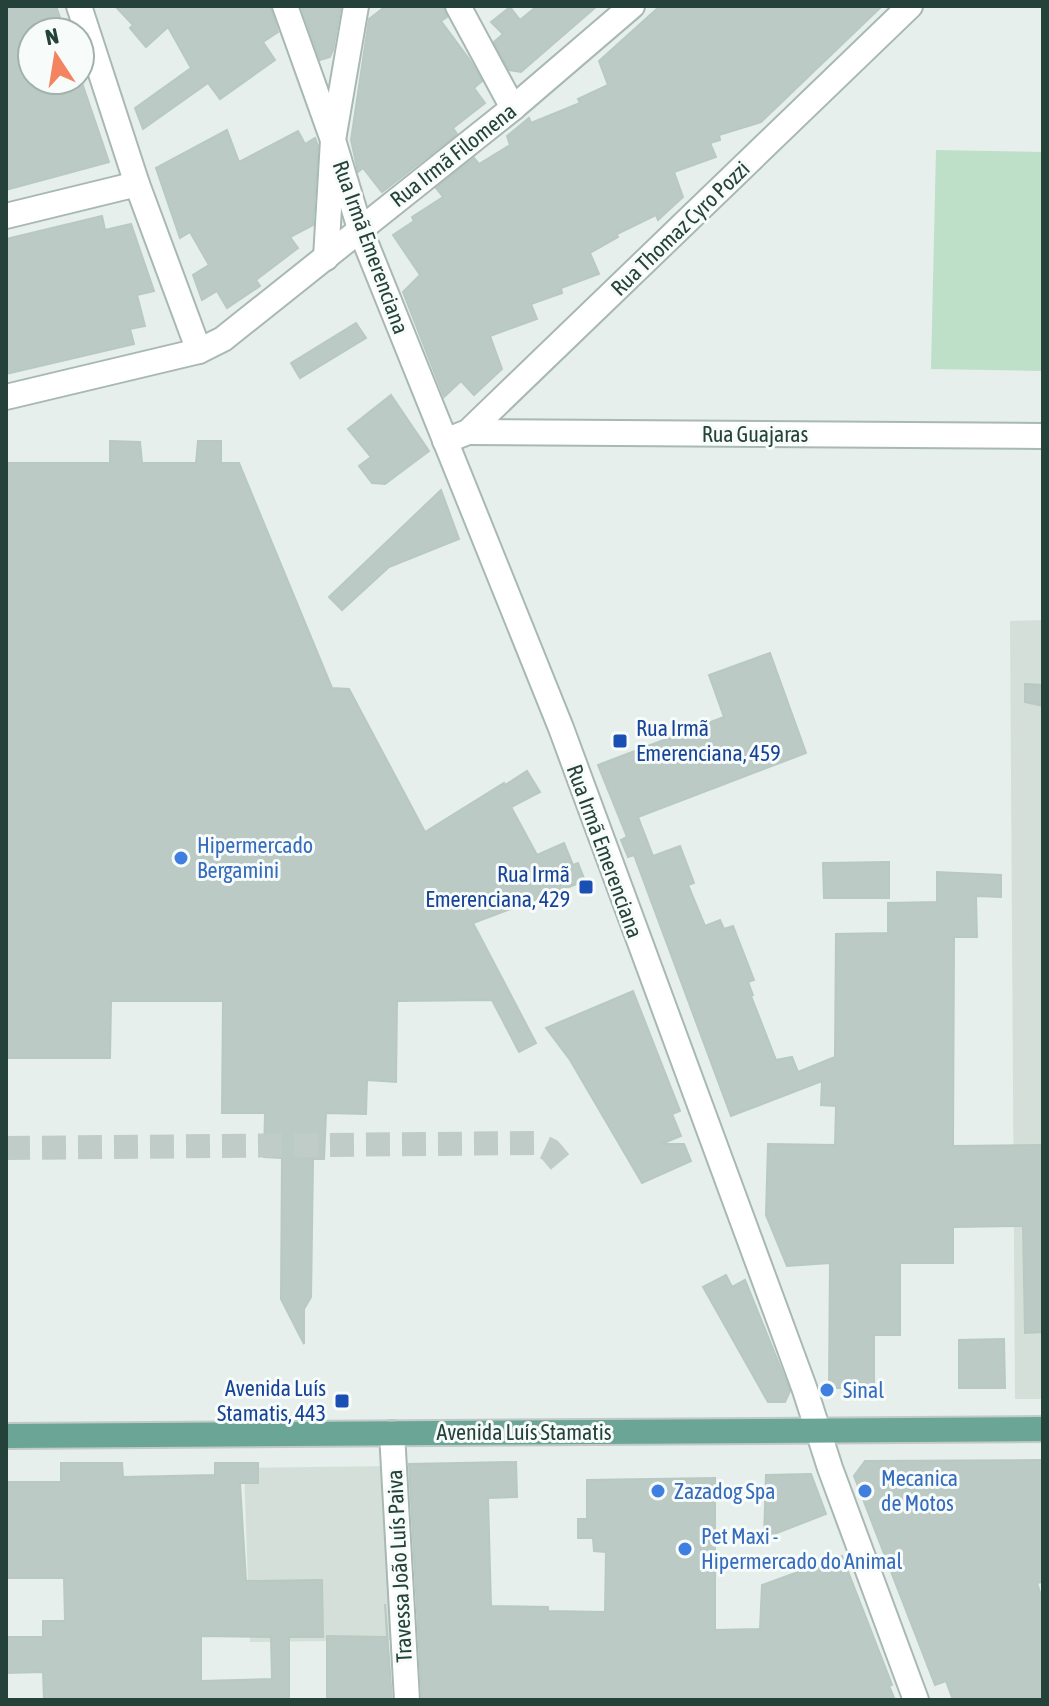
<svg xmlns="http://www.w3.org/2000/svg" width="1049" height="1706" viewBox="0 0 1049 1706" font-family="'Asap Condensed',sans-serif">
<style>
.built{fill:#d4dfda}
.green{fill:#bfe0c8}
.building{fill:#bbcac4;stroke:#b8c9c2;stroke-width:2;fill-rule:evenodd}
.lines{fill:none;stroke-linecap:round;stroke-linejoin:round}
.minor-tunnel{stroke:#bfccc8;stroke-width:24;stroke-dasharray:24 12;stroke-linecap:butt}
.minor-casing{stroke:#a8b8b2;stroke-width:28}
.major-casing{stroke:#c2cac8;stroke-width:28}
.minor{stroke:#fff;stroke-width:24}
.major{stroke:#6aa596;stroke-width:24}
.transit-dot{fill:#1a4fb4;stroke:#f7fbf9;stroke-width:3}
.shop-dot{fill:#3f7fe0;stroke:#f7fbf9;stroke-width:3}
.labels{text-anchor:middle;stroke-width:6;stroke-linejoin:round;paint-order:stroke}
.street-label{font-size:22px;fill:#24423a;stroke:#f7fbf9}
.transit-label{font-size:22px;fill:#164399;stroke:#f7fbf9;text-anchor:end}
.shop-label{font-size:22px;fill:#366cbe;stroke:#f7fbf9;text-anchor:start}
</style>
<rect width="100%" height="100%" fill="#e6efeb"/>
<g class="built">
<path d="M1043,620V1399H1015L1010,621Z"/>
<path d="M391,1466L399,1640L250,1642L244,1468Z"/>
</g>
<path class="green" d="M936,150L1043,152V371L931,369Z"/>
<g class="building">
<path d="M6,6H56L65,32H32V80H81L109,162L6,190Z"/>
<path d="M115,6H270L278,32L263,42L275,60L220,99L208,83L143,129L135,108L191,68L168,27L146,47L130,28L133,25Z"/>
<path d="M301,6H341L333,50L330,57L320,60Z"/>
<path d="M386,6H443L447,17L441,21L469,59L482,81L474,88L485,103L453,128L457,134L382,192L363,168L358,172L351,140L369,19Z"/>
<path d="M537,6H597L521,72L509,70L494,42L503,34L491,22L510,7L520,20Z"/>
<path d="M660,6H882L761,122L719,135L720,140L710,143L716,157L674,172L683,197L658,220L656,215L617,234L618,237L590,253L599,274L561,288L562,293L531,304L537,319L490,336L502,369L474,395L461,381L444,397L403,292L420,275L393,235L414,221L412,217L443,197L436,188L474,158L479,164L510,145L507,136L529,118L531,123L580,103L578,99L608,85L599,61Z"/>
<path d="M227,130L239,162L298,131L305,144L315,138L318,146L313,225L290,237L298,248L256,280L260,286L227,308L217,291L202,300L193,275L209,265L190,232L180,238L156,168Z"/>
<path d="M102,216L105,230L131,224L154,291L137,295L145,326L130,329L134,344L6,374V239Z"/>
<path d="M356,323L366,338L300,378L291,363Z"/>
<path d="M391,395L429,451L385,484L372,483L359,466L371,457L348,429Z"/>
<path d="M110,441L140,442L142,463H196L198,441H221V463H239L332,688L349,689L425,832L504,783L505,785L527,771L540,792L511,807L537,855L564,843L573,865L578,863L585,881L473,923L536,1043L519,1052L492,1000L397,1001L396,1082L367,1080L366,1114L326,1113L324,1159H313L311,1297L304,1309V1344L281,1299L282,1158L264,1157L265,1113H222L223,1001H111L110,1058H6V463H110Z"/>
<path d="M441,490L459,539L389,567L342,610L329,597Z"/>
<path d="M770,653L806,753L638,817L653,856L680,846L694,883L688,885L705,926L720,920L724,929L733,926L754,980L748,982L753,995L751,996L776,1060L792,1057L798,1072L835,1057L836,934L888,933V903L937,902V872L1001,875V897L976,896L977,937H954L953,1146L1043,1145V1332L1025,1333L1023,1226L953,1227V1263H900V1335H874V1388H829L830,1263L787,1266L766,1215L768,1144L835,1145L836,1106L821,1105L822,1081L731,1116L634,855L628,857L621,840L627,837L598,765L724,717L709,675Z"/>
<path d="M1025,684L1043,685V706L1025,702Z"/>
<path d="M889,862V898H824L823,863Z"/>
<path d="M633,991L680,1111L672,1114L681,1136L661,1144H684L691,1161L642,1183L570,1060L546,1028Z"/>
<path d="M726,1275L732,1287L745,1280L790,1391L785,1402H768L703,1287Z"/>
<path d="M1004,1339L1005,1388H959V1340Z"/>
<path d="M1043,1460V1582L1037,1583L1043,1602V1700H953L946,1681L935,1685L854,1476L865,1461Z"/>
<path d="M516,1462L517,1497L488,1498L491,1606L548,1607V1611L605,1612L606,1552L594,1551L593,1538H578V1519H587V1480L715,1478V1630L760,1629L762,1585L842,1556L892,1685L889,1686L895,1700H422L409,1464Z"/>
<path d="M61,1463H122L123,1477L215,1475V1463H258V1483H240L246,1581L322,1580L323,1637H289V1700H44L43,1672L6,1673V1637H43V1621H65L64,1578H6V1482H61ZM201,1636L271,1637L272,1679L201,1681Z"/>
<path d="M811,1474L826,1514L764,1538L766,1475Z"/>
<path d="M385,1604L392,1700H327V1636L387,1637Z"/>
</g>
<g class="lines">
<path class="minor-tunnel" d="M6,1148L535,1143L550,1150L560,1162"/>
<defs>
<g id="minor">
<path d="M79,6L137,184L199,351"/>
<path d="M285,6L333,140L360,229L561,728L805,1390L830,1468L916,1700"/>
<path d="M458,6L513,108"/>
<path d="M6,216L137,184"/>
<path d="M326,258L333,140L356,6"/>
<path d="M6,397L199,351L223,339L513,108L632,6"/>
<path d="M468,432L1043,436"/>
<path d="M445,441L468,432L910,6"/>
<path d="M392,1433L407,1700"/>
</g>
<path id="major" d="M6,1436L1043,1429"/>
</defs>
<use href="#minor" class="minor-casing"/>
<use href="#major" class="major-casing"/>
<use href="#minor" class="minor"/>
<use href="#major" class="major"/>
</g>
<g class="transit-dot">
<rect x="612" y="733" width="16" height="16" rx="4"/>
<rect x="578" y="879" width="16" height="16" rx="4"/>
<rect x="334" y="1393" width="16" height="16" rx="4"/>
</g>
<g class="shop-dot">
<circle cx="181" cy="858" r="8"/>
<circle cx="827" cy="1390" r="8"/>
<circle cx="658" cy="1491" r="8"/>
<circle cx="865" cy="1491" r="8"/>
<circle cx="685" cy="1549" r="8"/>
</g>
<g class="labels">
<g class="street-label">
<text transform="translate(453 155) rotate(-38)" y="8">Rua Irmã Filomena</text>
<text transform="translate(680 228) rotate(-44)" y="8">Rua Thomaz Cyro Pozzi</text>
<text transform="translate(371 247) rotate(70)" y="8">Rua Irmã Emerenciana</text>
<text x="755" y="442">Rua Guajaras</text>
<text transform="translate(605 851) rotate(70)" y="8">Rua Irmã Emerenciana</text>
<text x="524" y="1440">Avenida Luís Stamatis</text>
<text transform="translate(399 1566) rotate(-93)" y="8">Travessa João Luís Paiva</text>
</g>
<g class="transit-label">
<text x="636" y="736" text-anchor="start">Rua Irmã<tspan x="636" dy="25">Emerenciana, 459</tspan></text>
<text x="570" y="882">Rua Irmã<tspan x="570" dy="25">Emerenciana, 429</tspan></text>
<text x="326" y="1396">Avenida Luís<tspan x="326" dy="25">Stamatis, 443</tspan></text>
</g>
<g class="shop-label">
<text x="197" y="853">Hipermercado<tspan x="197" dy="25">Bergamini</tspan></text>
<text x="843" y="1398">Sinal</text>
<text x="881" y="1486">Mecanica<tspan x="881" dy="25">de Motos</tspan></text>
<text x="674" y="1499">Zazadog Spa</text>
<text x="701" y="1544">Pet Maxi -<tspan x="701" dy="25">Hipermercado do Animal</tspan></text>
</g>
</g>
<rect width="1049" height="1706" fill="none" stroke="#24423a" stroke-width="16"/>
<g transform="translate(56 56) rotate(348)"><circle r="38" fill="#f7fbf9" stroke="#a3b1ad" stroke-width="2"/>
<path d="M0-6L14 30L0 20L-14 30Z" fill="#f4845f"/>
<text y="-12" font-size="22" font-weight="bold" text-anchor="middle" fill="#24423a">N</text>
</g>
</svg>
